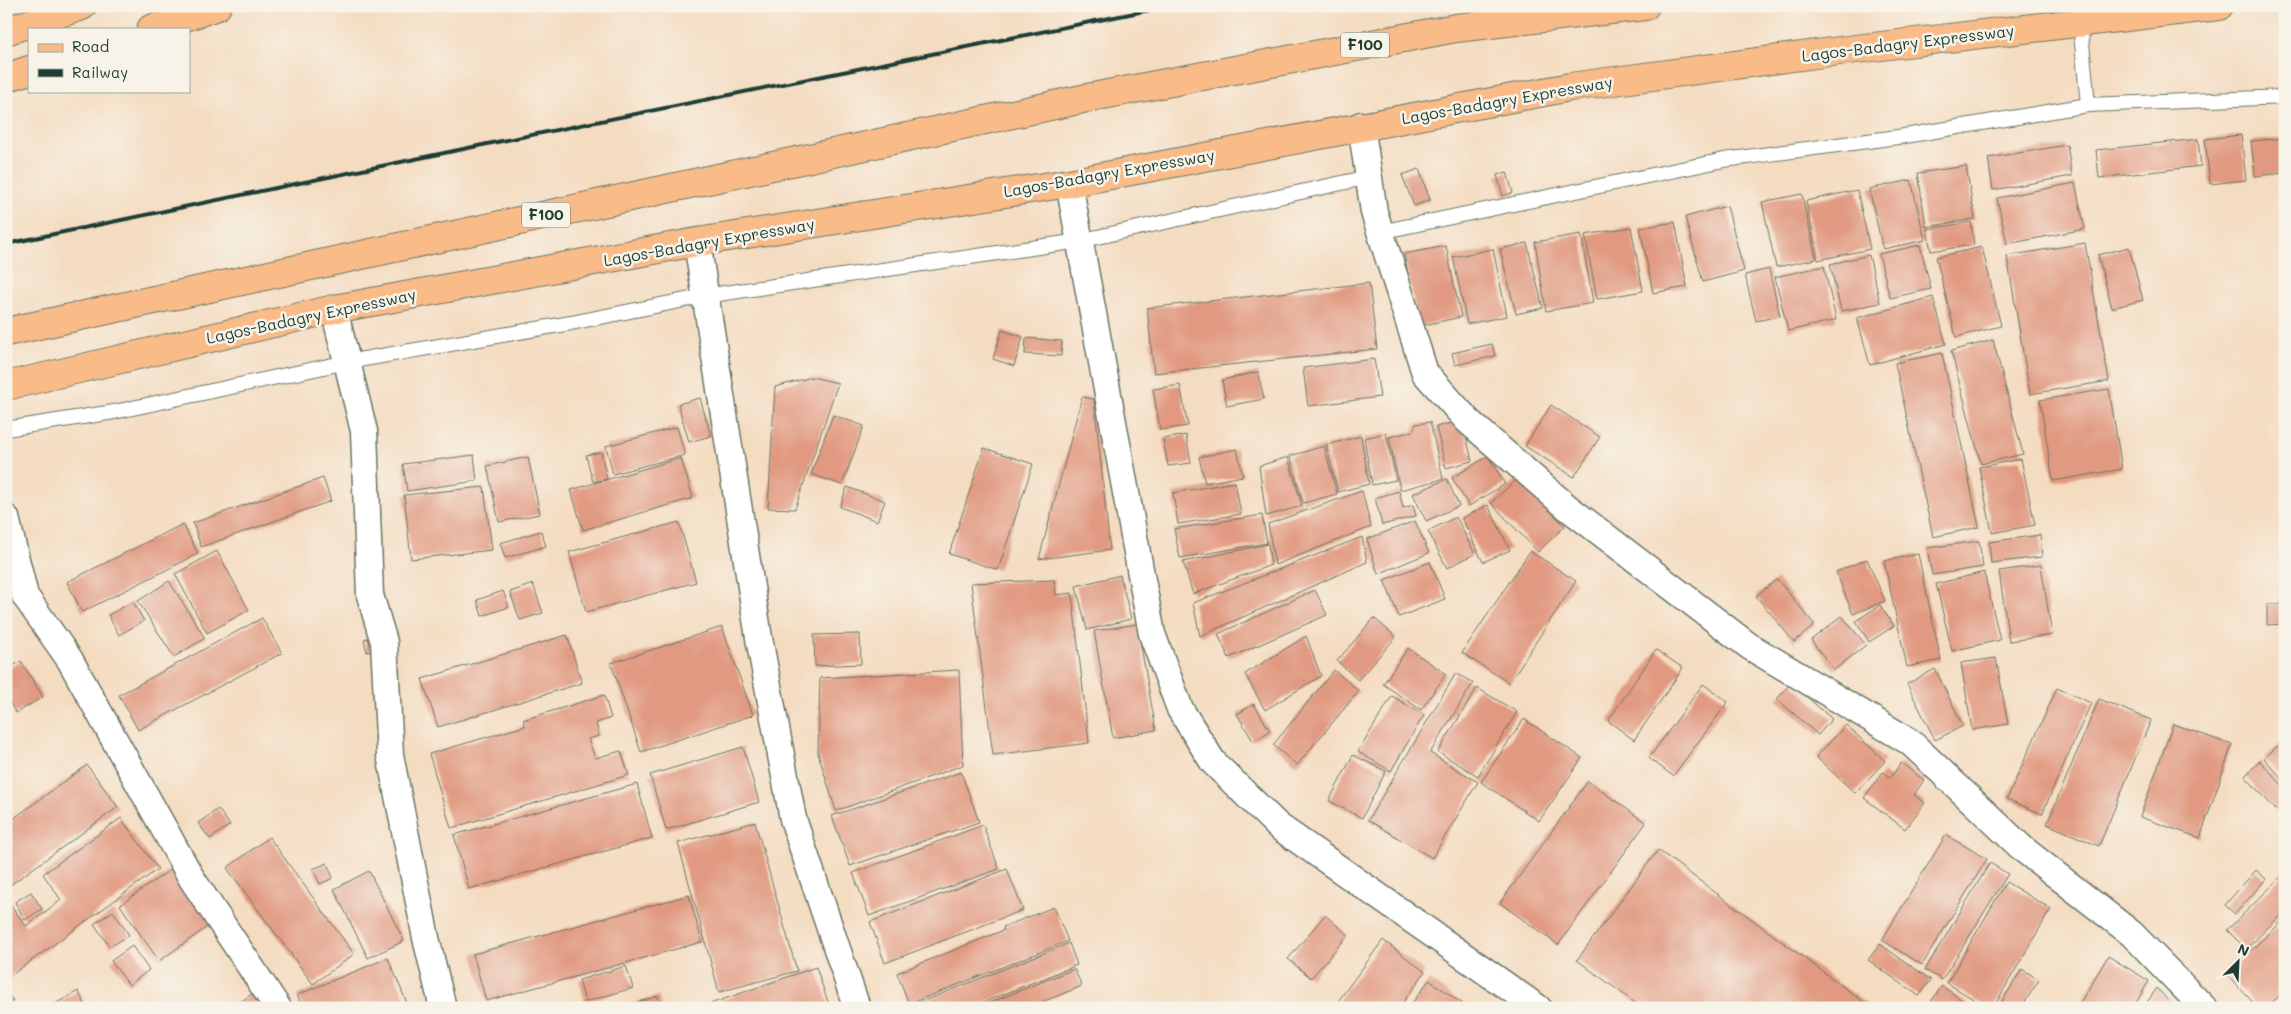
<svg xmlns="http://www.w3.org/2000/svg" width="2291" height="1014" viewBox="0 0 2291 1014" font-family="Mali,sans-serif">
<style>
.building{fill:#e19a81}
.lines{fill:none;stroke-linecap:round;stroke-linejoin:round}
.service-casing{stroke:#6a7565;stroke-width:16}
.minor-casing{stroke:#6a7565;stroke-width:29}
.primary-casing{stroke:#6a7565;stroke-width:30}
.motorway-casing{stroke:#6a7565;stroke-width:30}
.service{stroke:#fff;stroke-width:14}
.minor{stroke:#fff;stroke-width:26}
.primary{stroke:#f9bc89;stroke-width:28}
.motorway{stroke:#f9bc89;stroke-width:28}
.rail{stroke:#1f3d34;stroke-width:4}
.labels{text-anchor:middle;stroke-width:5;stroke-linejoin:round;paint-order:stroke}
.shield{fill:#f7f3e8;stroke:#60746a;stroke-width:1}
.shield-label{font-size:15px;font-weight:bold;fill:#1f3d34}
.street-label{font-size:16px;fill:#1f3d34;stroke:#f7f3e8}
</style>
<rect width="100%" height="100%" fill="#f7f3e8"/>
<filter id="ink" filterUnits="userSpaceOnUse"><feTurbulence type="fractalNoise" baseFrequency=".02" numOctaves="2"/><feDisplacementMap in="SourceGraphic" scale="10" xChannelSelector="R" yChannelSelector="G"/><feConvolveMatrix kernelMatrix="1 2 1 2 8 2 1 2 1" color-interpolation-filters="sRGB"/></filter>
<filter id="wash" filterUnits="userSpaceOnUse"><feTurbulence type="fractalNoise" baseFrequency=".0096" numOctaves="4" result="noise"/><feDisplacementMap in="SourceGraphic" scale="20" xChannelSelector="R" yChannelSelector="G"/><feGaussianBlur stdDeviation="1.12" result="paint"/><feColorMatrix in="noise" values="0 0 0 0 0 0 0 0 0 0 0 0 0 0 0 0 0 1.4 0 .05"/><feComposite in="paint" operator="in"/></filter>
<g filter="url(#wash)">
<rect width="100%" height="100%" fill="#f4dcc1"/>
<g id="blocks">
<g class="building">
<path d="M2241,135L2246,180L2210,184L2205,139Z"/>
<path d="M2285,138V173L2255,176L2251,141Z"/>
<path d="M2198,139L2201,166L2099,178L2096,150Z"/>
<path d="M2067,145L2072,176L1993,190L1988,158Z"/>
<path d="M1966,166L1975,219L1926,227L1918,173Z"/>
<path d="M1419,169L1430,200L1414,206L1402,175Z"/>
<path d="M1507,172L1513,193L1503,196L1497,175Z"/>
<path d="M1911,180L1925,240L1883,249L1869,189Z"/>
<path d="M2075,183L2085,229L2007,244L1997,198Z"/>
<path d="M1857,190L1870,249L1818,260L1806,201Z"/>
<path d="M1802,194L1816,259L1776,267L1762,202Z"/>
<path d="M1727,206L1744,271L1703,282L1685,217Z"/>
<path d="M1675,222L1687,287L1653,293L1640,228Z"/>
<path d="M1971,222L1974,245L1931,251L1927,229Z"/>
<path d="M1631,227L1643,291L1597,299L1585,235Z"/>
<path d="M1581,234L1593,303L1546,311L1535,242Z"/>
<path d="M1527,243L1543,308L1516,314L1500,249Z"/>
<path d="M2085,243L2109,381L2030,394L2007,256Z"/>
<path d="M1920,245L1931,289L1890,298L1879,254Z"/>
<path d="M1446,246L1461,317L1419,326L1404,254Z"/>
<path d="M1982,247L2001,326L1956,337L1936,257Z"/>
<path d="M2129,247L2143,300L2112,308L2098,255Z"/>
<path d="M1493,249L1507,316L1467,324L1453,257Z"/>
<path d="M1869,255L1880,303L1841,311L1830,264Z"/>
<path d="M1824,266L1836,320L1788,331L1775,277Z"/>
<path d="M1769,269L1780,316L1756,321L1745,275Z"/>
<path d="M1369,283L1377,349L1154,373L1147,308Z"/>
<path d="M1933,297L1946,344L1870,365L1857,318Z"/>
<path d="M1002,330L1023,337L1014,366L993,359Z"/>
<path d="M1026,338L1062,341L1061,356L1025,354Z"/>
<path d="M1993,340L2023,454L1981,464L1951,351Z"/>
<path d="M1492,344L1495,356L1455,365L1452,353Z"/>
<path d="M1942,353L1979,527L1933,537L1895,363Z"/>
<path d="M1374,359L1380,397L1308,406L1303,368Z"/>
<path d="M1258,372L1264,399L1227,406L1222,380Z"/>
<path d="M812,377L838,383L795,509L768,508L775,387Z"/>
<path d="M1180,385L1188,426L1160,430L1153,389Z"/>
<path d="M2109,389L2122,469L2053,481L2040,400Z"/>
<path d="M1082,397L1094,399L1110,550L1039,559Z"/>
<path d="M700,398L711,436L689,442L678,404Z"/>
<path d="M1551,405L1600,437L1574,477L1525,446Z"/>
<path d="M833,415L864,426L842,485L811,474Z"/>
<path d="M1462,420L1472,461L1446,468L1436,427Z"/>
<path d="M1430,422L1443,479L1400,490L1389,437L1413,431L1416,424Z"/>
<path d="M677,427L685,455L613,474L606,446Z"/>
<path d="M1386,433L1396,480L1372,485L1364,438Z"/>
<path d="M1186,435L1191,463L1168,466L1163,439Z"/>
<path d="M1361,436L1369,484L1338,492L1326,445Z"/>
<path d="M1324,446L1337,494L1303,503L1290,456Z"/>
<path d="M984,448L1033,464L998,570L949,554Z"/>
<path d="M1237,449L1243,476L1205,483L1199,457Z"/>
<path d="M601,452L607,479L593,482L586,455Z"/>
<path d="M474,455L477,481L407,491L403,464Z"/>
<path d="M1488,456L1505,484L1469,506L1452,478Z"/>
<path d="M528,457L540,514L499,522L487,466Z"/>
<path d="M1288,457L1302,506L1266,516L1259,466Z"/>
<path d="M681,458L693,498L583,530L571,490Z"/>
<path d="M2021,459L2035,525L1992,533L1979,467Z"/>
<path d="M1519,477L1565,526L1538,552L1491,503Z"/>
<path d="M323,478L331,501L201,547L193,523Z"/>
<path d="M1447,479L1459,506L1426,521L1413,494Z"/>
<path d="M1235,482L1241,514L1178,524L1173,493Z"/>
<path d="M484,487L492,550L411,559L404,495Z"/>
<path d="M847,487L885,501L877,521L840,507Z"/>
<path d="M1362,491L1371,527L1275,565L1268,524Z"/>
<path d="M1399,491L1403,508L1413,505L1416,516L1382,525L1375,498Z"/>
<path d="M1488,505L1510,550L1483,562L1462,518Z"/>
<path d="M1262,515L1267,543L1180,558L1174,529Z"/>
<path d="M1456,517L1475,554L1447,568L1428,531Z"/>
<path d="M1415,521L1429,553L1378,574L1367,539Z"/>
<path d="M679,522L696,582L586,612L569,552Z"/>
<path d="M183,524L198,554L82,612L67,582Z"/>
<path d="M541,531L546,546L505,558L500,543Z"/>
<path d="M2040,535L2042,557L1991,563L1989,542Z"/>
<path d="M1362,537L1367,562L1200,636L1193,603Z"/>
<path d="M1979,541L1983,567L1932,575L1927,548Z"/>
<path d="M1268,544L1271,565L1193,594L1183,562Z"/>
<path d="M217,551L249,610L207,633L175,574Z"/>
<path d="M1530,551L1576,581L1509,683L1462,653Z"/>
<path d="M1918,554L1941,660L1907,667L1884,561Z"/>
<path d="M1867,559L1885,601L1853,614L1836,572Z"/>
<path d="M1430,562L1445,599L1399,617L1384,580Z"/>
<path d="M2041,565L2052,635L2009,641L1999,571Z"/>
<path d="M1984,572L2000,640L1952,651L1936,584Z"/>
<path d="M1120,575L1131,619L1087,630L1076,586Z"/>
<path d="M1777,579L1815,625L1794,642L1756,596Z"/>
<path d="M1054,580L1056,595L1072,593L1089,743L993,755L971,583Z"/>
<path d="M169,581L205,638L174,657L138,601Z"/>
<path d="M533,584L543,613L520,620L510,592Z"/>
<path d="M1315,590L1327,615L1229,658L1218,634Z"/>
<path d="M503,591L509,607L482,616L477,600Z"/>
<path d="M133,602L144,621L119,635L108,615Z"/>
<path d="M2267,604H2285V624L2267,625Z"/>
<path d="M1880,605L1894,626L1869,642L1856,621Z"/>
<path d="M1842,616L1866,645L1834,670L1811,640Z"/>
<path d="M262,618L282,653L138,730L119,695Z"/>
<path d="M1374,618L1396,637L1358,680L1337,661Z"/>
<path d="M1137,624L1156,730L1113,738L1094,631Z"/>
<path d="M722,627L753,715L641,752L611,663Z"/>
<path d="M860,634L861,664L815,666L814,635Z"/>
<path d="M567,635L582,683L438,727L422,679Z"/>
<path d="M382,636L384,649L367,652L364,639Z"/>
<path d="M1306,636L1321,676L1265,710L1245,674Z"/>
<path d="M1408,648L1446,674L1421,710L1383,684Z"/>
<path d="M1656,650L1683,668L1634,740L1608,721Z"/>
<path d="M1996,658L2008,724L1972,730L1961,663Z"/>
<path d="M21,661L43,697L16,713L6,697V670Z"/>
<path d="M1935,669L1963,726L1935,740L1907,684Z"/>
<path d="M959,670L963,765L836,811L818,753L820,678Z"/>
<path d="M1334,670L1359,691L1297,765L1273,745Z"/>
<path d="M1456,673L1473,683L1430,753L1478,782L1432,858L1368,820Z"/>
<path d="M1791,683L1832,719L1818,735L1777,699Z"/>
<path d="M1703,684L1728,702L1673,776L1649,758Z"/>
<path d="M1477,688L1517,712L1478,776L1438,752Z"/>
<path d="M2057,688L2091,703L2042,814L2007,799Z"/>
<path d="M604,695L611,718L596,723L599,736L588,739L595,758L621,751L629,775L451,828L429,754L525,726L523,720Z"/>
<path d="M1392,696L1424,715L1391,771L1358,752Z"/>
<path d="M2099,699L2151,720L2099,846L2047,824Z"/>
<path d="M1254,704L1270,731L1253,741L1237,714Z"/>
<path d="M1524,719L1582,758L1539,821L1481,782Z"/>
<path d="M2173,724L2232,745L2200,838L2140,817Z"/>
<path d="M1846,725L1885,761L1855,793L1816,757Z"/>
<path d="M2285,740V782L2264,758Z"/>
<path d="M743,747L759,802L666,830L650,775Z"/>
<path d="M1353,755L1386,771L1362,818L1329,801Z"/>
<path d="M2260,761L2285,788V820L2245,776Z"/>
<path d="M1901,763L1924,780L1914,795L1925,803L1905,829L1864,798L1883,772L1890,778Z"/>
<path d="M87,765L118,807L6,888V824Z"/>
<path d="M961,772L979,822L850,866L832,816Z"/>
<path d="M1588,781L1646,823L1558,945L1500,903Z"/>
<path d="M637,784L652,838L469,889L454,835Z"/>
<path d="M218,809L230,825L210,839L198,823Z"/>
<path d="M121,818L158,869L6,979V899L26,926L61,900L43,874Z"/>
<path d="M755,822L797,971L719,992L678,843Z"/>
<path d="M983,825L999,869L869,916L853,873Z"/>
<path d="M1946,835L1987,859L1922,965L1882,940Z"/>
<path d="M269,837L354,954L313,984L227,868Z"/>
<path d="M1658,850L1872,1008H1642L1577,960Z"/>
<path d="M327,863L333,878L320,884L313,869Z"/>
<path d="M1990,863L2008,874L1942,980L1925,970Z"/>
<path d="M174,867L213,923L159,961L120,905Z"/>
<path d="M1007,869L1023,910L885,963L870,922Z"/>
<path d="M2256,870L2266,879L2235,914L2225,905Z"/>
<path d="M369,871L404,941L368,958L334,889Z"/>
<path d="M2285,873V911L2246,949L2227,930Z"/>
<path d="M2006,882L2051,909L1993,1008H1988L1947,983Z"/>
<path d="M31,892L42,909L25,920L15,902Z"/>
<path d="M689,895L702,942L486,1001L473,954Z"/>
<path d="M1054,907L1068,941L909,1004L897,973L1004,930L1003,927Z"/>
<path d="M113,911L129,935L110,947L94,924Z"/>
<path d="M1325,915L1348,935L1311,978L1288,959Z"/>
<path d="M2285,919V991L2266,1008H2258L2226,973Z"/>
<path d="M1383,940L1425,972L1399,1008H1333Z"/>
<path d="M1069,943L1077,965L969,1008H906Z"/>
<path d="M1880,944L1931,980L1919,996L1868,960Z"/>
<path d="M132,946L149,970L129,985L111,961Z"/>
<path d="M2108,956L2149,981L2133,1008H2077Z"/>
<path d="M388,958L409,1008H303L297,995Z"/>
<path d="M626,966L633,988L585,1002L579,980Z"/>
<path d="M816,967L830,1008H708L707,1005Z"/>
<path d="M1074,969L1082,986L1027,1008H976Z"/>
<path d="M2022,969L2039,980L2021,1008H1998Z"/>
<path d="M1429,980L1466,1006L1465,1008H1409Z"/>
<path d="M1942,986L1973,1008H1937L1930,1003Z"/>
<path d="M2157,988L2174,1008H2143Z"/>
<path d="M78,991L87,1008H48Z"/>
<path d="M6,992L13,1001L6,1005Z"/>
<path d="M253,993L264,1008H232Z"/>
<path d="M658,996L662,1008H621V1007Z"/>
</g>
</g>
</g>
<g filter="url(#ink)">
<use href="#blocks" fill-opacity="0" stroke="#6a7565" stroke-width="1"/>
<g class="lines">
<defs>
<g id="service">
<path d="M2080,22L2088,105"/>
<path d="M1380,232L1724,160L1905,136L2088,105L2285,97"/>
<path d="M6,429L114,412L347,362L571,323L705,296L1079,241L1369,177"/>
</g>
<g id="minor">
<path d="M1361,125L1374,212L1425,373L1468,421L1567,507L1749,646L1910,742L2023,849L2132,934L2204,1008"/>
<path d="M1069,183L1152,634L1180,709L1213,762L1278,826L1538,1008"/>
<path d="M697,242L759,638L793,819L857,1008"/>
<path d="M334,309L364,431L370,595L384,642L390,755L426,938L443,1008"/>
<path d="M6,518L25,596L70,660L192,879L278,1008"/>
</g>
<g id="primary">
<path d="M6,31L82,6"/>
<path d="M6,386L334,309L697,242L1069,183L1570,87L1831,52L2219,6"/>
</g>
<g id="motorway">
<path d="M151,29L217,6"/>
<path d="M6,78L29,70"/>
<path d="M6,332L1087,98L1456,28L1645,6"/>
</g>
</defs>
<use href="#service" class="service-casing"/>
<use href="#minor" class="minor-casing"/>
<use href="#primary" class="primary-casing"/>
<use href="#motorway" class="motorway-casing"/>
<use href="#service" class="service"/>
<use href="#minor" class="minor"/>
<use href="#primary" class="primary"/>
<use href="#motorway" class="motorway"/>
<path class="rail" d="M6,244L497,142L1169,6"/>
</g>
</g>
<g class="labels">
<g class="shield">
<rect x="1341" y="32.5" width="48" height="25" rx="4"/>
<rect x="522" y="202.5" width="48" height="25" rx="4"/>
</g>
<g class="shield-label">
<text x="1365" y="50">F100</text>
<text x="546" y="220">F100</text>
</g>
<g class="street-label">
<text transform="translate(1908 43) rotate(-7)" y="6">Lagos-Badagry Expressway</text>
<text transform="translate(1507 100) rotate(-10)" y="6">Lagos-Badagry Expressway</text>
<text transform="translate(1109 173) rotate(-10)" y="6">Lagos-Badagry Expressway</text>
<text transform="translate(709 242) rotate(-10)" y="6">Lagos-Badagry Expressway</text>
<text transform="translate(311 316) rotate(-12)" y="6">Lagos-Badagry Expressway</text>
</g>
</g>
<rect width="2291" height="1014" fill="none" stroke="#f7f3e8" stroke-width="25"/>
<rect x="28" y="28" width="162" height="65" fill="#f7f3e8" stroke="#a1aaa0"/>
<rect x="38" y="44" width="25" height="8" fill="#f9bc89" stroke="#a1aaa0"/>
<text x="72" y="52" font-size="15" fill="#1f3d34">Road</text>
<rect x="38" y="69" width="25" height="8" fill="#1f3d34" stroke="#a1aaa0"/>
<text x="72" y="78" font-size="15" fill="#1f3d34">Railway</text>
<g transform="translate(2238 962) rotate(24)" stroke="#f7f3e8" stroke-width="4" paint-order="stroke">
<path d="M0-4L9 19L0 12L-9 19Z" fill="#1f3d34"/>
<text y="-8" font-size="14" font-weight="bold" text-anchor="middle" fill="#1f3d34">N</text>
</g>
</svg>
